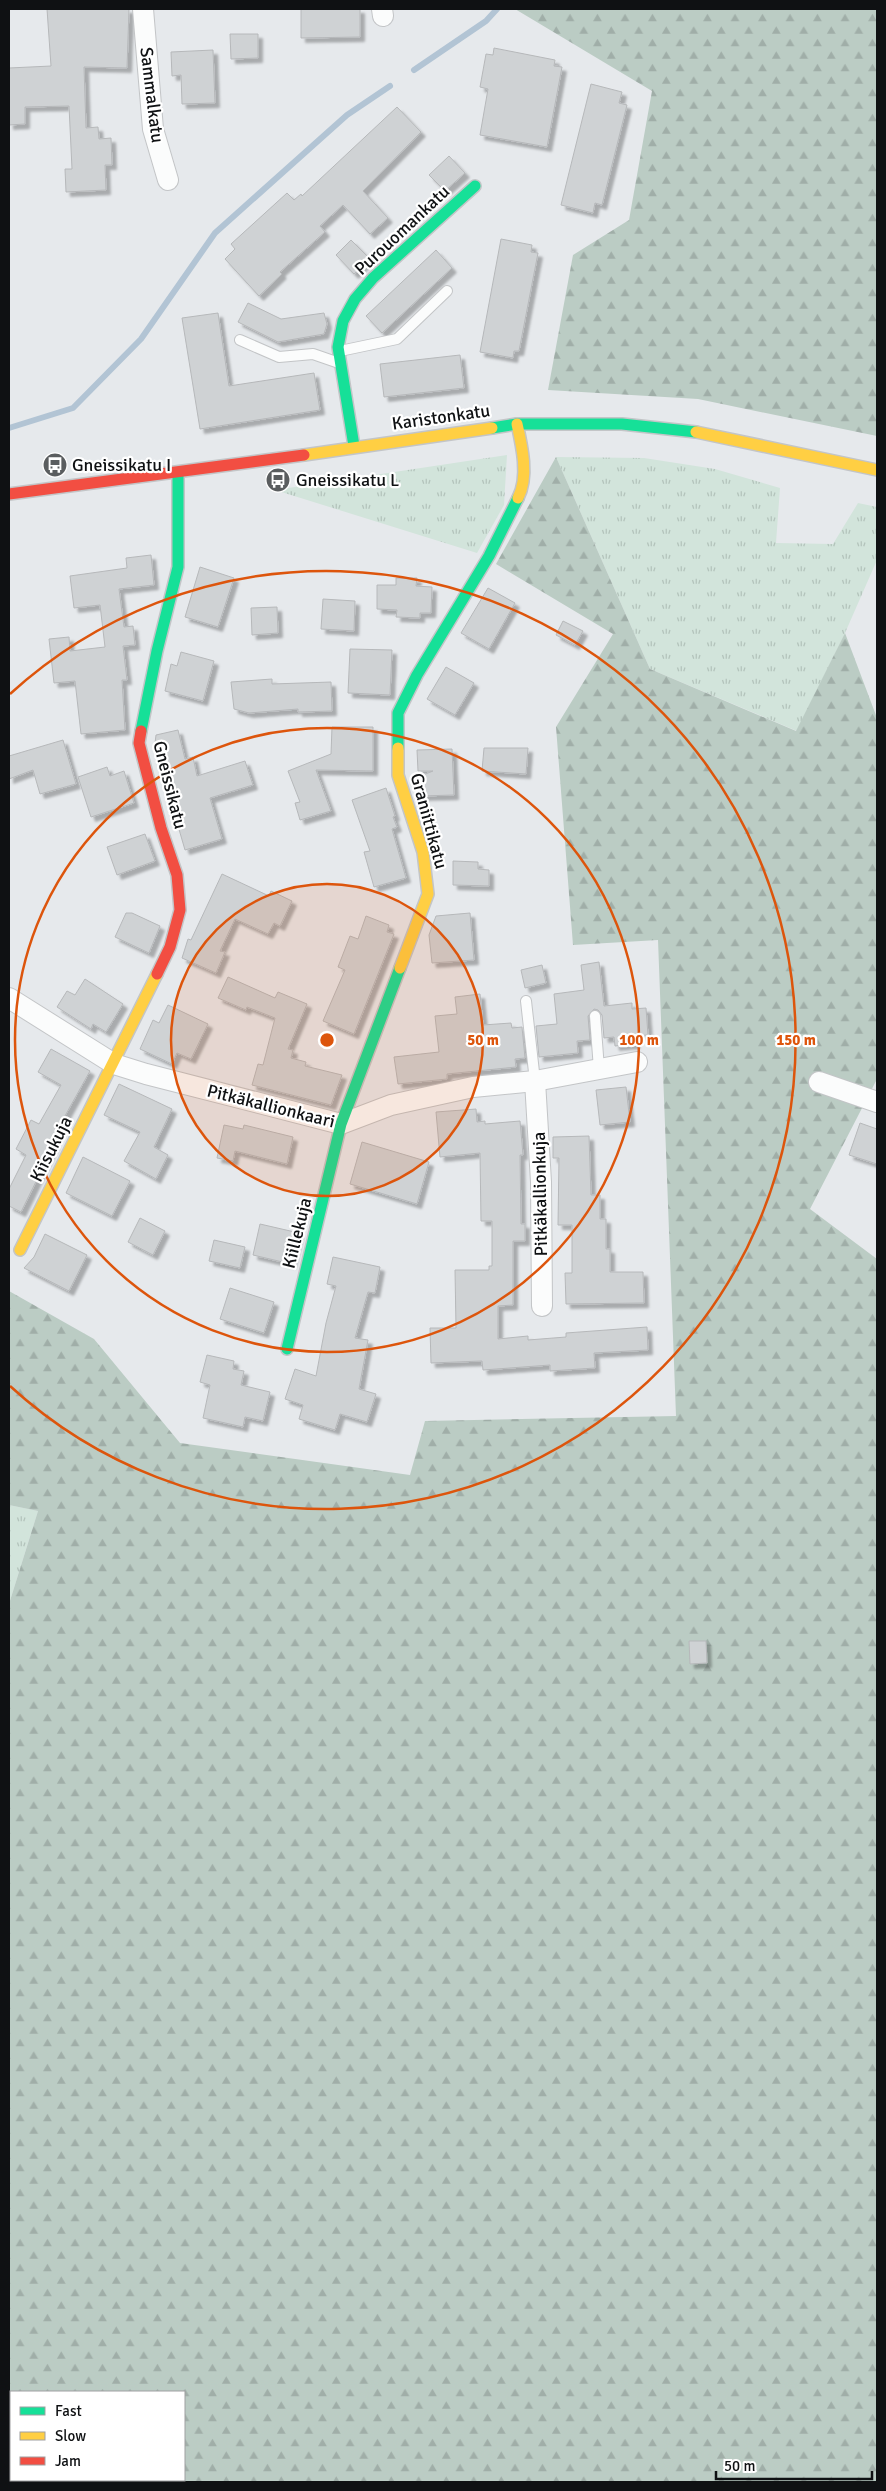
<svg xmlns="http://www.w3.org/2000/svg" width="886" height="2491" viewBox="0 0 886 2491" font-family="Signika,sans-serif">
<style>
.grass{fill:url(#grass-tufts)}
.forest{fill:url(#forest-firs);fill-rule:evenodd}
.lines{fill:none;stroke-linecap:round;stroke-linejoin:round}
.stream{stroke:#b2c4d4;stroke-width:6}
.building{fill:#cfd2d4;stroke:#b6b8ba;filter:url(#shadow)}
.lane-casing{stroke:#c3c5c7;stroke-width:12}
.street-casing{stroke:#c3c5c7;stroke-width:22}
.fast-casing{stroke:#c3c5c7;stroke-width:14}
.slow-casing{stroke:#c3c5c7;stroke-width:14}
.jam-casing{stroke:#c3c5c7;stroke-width:14}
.lane{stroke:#fbfcfc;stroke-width:10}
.street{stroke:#fbfcfc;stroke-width:20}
.fast{stroke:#16e098;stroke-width:11}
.slow{stroke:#ffcf43;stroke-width:11}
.jam{stroke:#f24e42;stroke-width:11}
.ring{fill:none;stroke:#dd550c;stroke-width:2.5}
.labels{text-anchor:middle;stroke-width:4.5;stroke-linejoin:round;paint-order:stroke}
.street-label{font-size:18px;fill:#0f1113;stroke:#fff}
.poi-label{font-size:18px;fill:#0f1113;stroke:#fff;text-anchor:start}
.centre{fill:#dd550c;stroke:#fff;stroke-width:2.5}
.ring-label{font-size:15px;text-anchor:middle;font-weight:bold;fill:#dd550c;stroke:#fff;stroke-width:4.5;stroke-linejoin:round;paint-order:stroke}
</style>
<defs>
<pattern id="grass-tufts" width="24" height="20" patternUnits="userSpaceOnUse" patternTransform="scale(1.25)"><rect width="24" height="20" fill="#d2e4db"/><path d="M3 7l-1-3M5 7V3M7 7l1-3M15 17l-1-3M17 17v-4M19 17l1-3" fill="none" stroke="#b3c3bb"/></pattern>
<pattern id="forest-firs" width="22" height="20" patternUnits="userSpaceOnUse" patternTransform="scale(1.25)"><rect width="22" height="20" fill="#bbccc4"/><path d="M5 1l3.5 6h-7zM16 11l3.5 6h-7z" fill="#a0aea8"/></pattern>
<filter id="shadow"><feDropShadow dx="4.5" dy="4.5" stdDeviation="1" flood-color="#0004"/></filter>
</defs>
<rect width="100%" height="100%" fill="#e6e9ec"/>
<g class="grass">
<path d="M507,455L504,505L477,553L275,490Z"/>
<path d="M556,457L644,458L715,469L780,488L776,543L833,544L858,503L877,507V560L845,633L797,731L650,669Z"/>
<path d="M9,1505L38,1511L9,1604Z"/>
</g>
<g class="forest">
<path d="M515,9H877V436L698,399L548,390L573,255L629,220L652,91Z"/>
<path d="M556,457L650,669L796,731L845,633L877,718V1079L810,1209L877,1259V2482H9V1604L38,1511L9,1505V1291L94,1339L180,1443L410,1475L425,1421L676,1416L658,940L573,945L556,727L613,634L496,564ZM11,2392H184V2480H11Z"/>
</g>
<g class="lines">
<g class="stream">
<path d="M414,70L486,21L497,9"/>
<path d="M9,428L73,408L141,339L215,233L347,115L390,86"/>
</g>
</g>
<g class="building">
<path d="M47,9H129L127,68L84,67L86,128L98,127L99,139L111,138L112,165H105L106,190L66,192L65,169H72L69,106L25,107V124L9,125V68L51,66Z"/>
<path d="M301,9H360V37L301,38Z"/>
<path d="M230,34H258V58L231,59Z"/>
<path d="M494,48L555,60L554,66L562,67L547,147L480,135L488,89L480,87L486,54L493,55Z"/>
<path d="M213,50L215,103L182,104L181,75L172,76L171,52Z"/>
<path d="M591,84L622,92L619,103L627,105L602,205L595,203L593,213L561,205Z"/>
<path d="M397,107L421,132L363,191L388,218L370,234L343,205L320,226L325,232L280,272L282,274L259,296L225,259L235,249L231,244L287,193L294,200L301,194L302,196Z"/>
<path d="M449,156L465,173L445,191L429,175Z"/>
<path d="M501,239L532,245L531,252L538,253L519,351H514L513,358L480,352Z"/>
<path d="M351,240L370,259L354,274L336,255Z"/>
<path d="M436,250L452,268L382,333L366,316Z"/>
<path d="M248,303L281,319L324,313L327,324L324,334L278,342L238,322Z"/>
<path d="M218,313L229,386L314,373L320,410L200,429L182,318Z"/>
<path d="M460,355L464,388L384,397L380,364Z"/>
<path d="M151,555L154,585L119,589L124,627L133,626L135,645L123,646L127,680H122L125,730L81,734L75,681L54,683L49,639L69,637L70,651L105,647L100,605L74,608L70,576L127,568L126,558Z"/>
<path d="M200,567L234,578L218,627L185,617Z"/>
<path d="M396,578H417L416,586L432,587L431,613H420V618L396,617L397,610L377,609V585H396Z"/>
<path d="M488,588L515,603L489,649L461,633Z"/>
<path d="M323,599L355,601L354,631L321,629Z"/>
<path d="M277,607L278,633L252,635L251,608Z"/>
<path d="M563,621L583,631L575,645L556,635Z"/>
<path d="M350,649L392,650L390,695L348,693Z"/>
<path d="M181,652L214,661L203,701L165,691L171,664L177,666Z"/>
<path d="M446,667L474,683L455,715L427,699Z"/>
<path d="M272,679V684L331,682L332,711L298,712V709L249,713L234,709L231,682Z"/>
<path d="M332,727H373V771L316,770L331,811L300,820L295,803L300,802L288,771L331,754Z"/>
<path d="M178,730L185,759L193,757L197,776L245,761L253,785L210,798L222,839L185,850L176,819L183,817L171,780L165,782L155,743L156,735Z"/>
<path d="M63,740L76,784L40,794L33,770L9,779V756Z"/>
<path d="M484,748H528L526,774L482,771Z"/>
<path d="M452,749L454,795L421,796L418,777L433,771H418L417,750Z"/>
<path d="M107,767L110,776L124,771L134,803L91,817L78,777Z"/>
<path d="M386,788L395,816L393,817L397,827L392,829L406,878L374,887L364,852L370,851L352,800Z"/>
<path d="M145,834L155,861L117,875L107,847Z"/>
<path d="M453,861L478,862V869L489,870V886L453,885Z"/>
<path d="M222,874L269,896L271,891L292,901L280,926L274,923L268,934L235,919L220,951L225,952L216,973L182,958L188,939L191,940Z"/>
<path d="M126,913H132L160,926L149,953L115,937Z"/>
<path d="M470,913L474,960L432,963L429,935L436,916Z"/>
<path d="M366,916L389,925L387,932L394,934L354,1034L323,1021L345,970L338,967L350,936L358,939Z"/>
<path d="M599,962L604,1006L632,1003V1009L646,1008L648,1035L635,1036V1044L615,1046L614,1037L604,1038L602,1015L598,1010L594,1009L588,1016L590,1040L577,1041L578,1053L539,1057L536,1026L557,1024L554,994L584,990L581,965Z"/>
<path d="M542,965L546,983L525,988L521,970Z"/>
<path d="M228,977L275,998L278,992L307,1004L288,1049L293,1050L291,1058L306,1062L305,1066L342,1075L331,1105L252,1085L258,1064L263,1065L275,1018L247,1007L246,1010L218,998Z"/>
<path d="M85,979L123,1004L106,1032L93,1024L91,1029L57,1007L67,991L75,995Z"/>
<path d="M480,994L483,1025L511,1023L512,1028L522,1027L525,1058L515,1059L516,1067L447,1074V1079L398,1084L394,1057L439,1052L435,1016L457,1014L455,997Z"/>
<path d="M168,1005L208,1024L191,1059L177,1053L172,1064L140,1049L153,1020L159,1023Z"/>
<path d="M51,1049L90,1071L56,1132L53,1142L55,1143L21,1212L9,1206V1189L26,1155L16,1149L31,1120L39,1124L61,1085L38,1072Z"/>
<path d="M119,1084L172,1109L154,1147L168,1155L156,1179L124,1161L140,1132L104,1115Z"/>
<path d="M626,1087L630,1122L600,1125L596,1090Z"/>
<path d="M476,1109L477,1122L485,1121V1124L520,1121L523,1155H520L521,1224H525V1241H513V1305L498,1306V1339L528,1336V1340L566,1337V1333L647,1327L648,1350L594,1353L595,1368L550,1371V1365L483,1370L482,1361L431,1363L430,1328H456L455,1270H489V1266H492V1221H481L480,1153L440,1157L436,1112Z"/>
<path d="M860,1123L877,1129V1164L849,1155Z"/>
<path d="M224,1125L243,1129L244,1125L293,1137L287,1164L235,1151L233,1161L217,1158Z"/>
<path d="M589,1136L591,1195H600V1219H606V1249H610V1272H643L644,1303L566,1304L565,1273H572V1225H558L559,1158H553V1137Z"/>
<path d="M362,1142L429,1162L417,1204L350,1184Z"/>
<path d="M83,1157L130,1181L112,1216L66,1193Z"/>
<path d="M140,1218L165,1231L153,1255L128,1242Z"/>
<path d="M260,1224L299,1233L291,1264L253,1255Z"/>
<path d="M45,1234L87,1255L69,1291L24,1268L34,1257Z"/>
<path d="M214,1240L245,1247L240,1268L209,1261Z"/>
<path d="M333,1257L380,1267L375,1293L368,1292L355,1338L368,1340L359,1389L376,1394L367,1422L340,1414L335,1430L299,1419L303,1405L285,1399L295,1369L316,1376L326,1323L336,1286L327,1284Z"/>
<path d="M230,1288L274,1302L264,1333L220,1319Z"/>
<path d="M207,1355L234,1361L233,1369L244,1371L241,1385L270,1392L263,1421L245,1417L243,1427L203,1418L210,1385L200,1382Z"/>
<path d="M689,1641H706L707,1663L690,1664Z"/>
</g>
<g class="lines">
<defs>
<g id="lane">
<path d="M240,340L279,357L313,354L339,363"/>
<path d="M340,351L397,339L447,291"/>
<path d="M526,1001L535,1081"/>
<path d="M595,1016L599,1069"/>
</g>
<g id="street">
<path d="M143,9L153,129L168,180"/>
<path d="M382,9L383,16"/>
<path d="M9,998L114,1064L146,1074L341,1124L391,1105L473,1087L535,1081L637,1062"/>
<path d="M535,1081L541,1182L542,1306"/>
<path d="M819,1082L877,1102"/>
</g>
<g id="fast">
<path d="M492,428L517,424H622L696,432"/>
<path d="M354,446L338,347L343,321L355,299L373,278L475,186"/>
<path d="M141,731L157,651L178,567V473"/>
<path d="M398,748V713L417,675L489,556L518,498"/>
<path d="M287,1349L341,1124L400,968"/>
</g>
<g id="slow">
<path d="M517,424C522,446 529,477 518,498"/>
<path d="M696,432L877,470"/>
<path d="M304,455L492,428"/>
<path d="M398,748V775L423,852L428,894L400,968"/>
<path d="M20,1250L157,974"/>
</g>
<g id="jam">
<path d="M9,494L304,455"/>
<path d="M141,731L139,743L161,828L177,875L180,910L170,947L157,974"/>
</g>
</defs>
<use href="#lane" class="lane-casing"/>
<use href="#street" class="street-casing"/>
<use href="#fast" class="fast-casing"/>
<use href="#slow" class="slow-casing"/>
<use href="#jam" class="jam-casing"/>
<use href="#lane" class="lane"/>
<use href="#street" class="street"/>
<use href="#fast" class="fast"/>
<use href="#slow" class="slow"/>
<use href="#jam" class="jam"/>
</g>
<circle cx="327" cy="1040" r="156" fill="#dd550c" fill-opacity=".12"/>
<g class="ring">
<circle cx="327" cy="1040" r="156"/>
<circle cx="327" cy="1040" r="312"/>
<path d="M10 694A469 469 0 1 1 10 1386"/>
</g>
<defs>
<symbol id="bus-disc" viewBox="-11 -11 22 22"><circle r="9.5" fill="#5a5d5f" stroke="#fff"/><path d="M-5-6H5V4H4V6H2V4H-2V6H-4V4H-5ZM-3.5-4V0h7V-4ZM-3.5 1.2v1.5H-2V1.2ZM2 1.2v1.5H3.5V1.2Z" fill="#fff"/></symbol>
</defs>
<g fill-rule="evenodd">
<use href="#bus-disc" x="41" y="451" width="28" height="28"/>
<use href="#bus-disc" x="264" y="466" width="28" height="28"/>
</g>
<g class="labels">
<g class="street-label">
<text transform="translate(152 95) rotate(83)" y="6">Sammalkatu</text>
<text transform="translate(402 230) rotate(-43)" y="6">Purouomankatu</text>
<text transform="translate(441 417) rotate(-8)" y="6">Karistonkatu</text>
<text transform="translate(170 785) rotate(76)" y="6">Gneissikatu</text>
<text transform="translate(429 821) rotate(75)" y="6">Graniittikatu</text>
<text transform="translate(271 1106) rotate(14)" y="6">Pitkäkallionkaari</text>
<text transform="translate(51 1149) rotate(-63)" y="6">Kiisukuja</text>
<text transform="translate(540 1194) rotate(-91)" y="6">Pitkäkallionkuja</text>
<text transform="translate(297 1233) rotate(-76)" y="6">Kiillekuja</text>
</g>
<g class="poi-label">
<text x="72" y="471">Gneissikatu I</text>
<text x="296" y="486">Gneissikatu L</text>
</g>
</g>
<circle cx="327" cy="1040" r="8" class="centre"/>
<g class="ring-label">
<text x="483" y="1045">50 m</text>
<text x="639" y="1045">100 m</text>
<text x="796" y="1045">150 m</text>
</g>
<rect width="886" height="2491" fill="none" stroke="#0f1113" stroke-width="20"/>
<rect x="10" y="2391" width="175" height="90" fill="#ffffff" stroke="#9fa0a1"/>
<rect x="20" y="2407" width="25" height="8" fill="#16e098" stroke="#9fa0a1"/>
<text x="55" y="2416" font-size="15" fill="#0f1113">Fast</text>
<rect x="20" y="2432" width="25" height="8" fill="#ffcf43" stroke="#9fa0a1"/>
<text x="55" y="2441" font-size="15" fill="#0f1113">Slow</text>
<rect x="20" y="2457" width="25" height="8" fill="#f24e42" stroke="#9fa0a1"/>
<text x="55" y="2466" font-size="15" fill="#0f1113">Jam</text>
<path d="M716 2471v8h156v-8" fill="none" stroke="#0f1113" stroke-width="2.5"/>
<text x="724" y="2471" font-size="15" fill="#0f1113" stroke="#ffffff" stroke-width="4" paint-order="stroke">50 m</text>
</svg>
